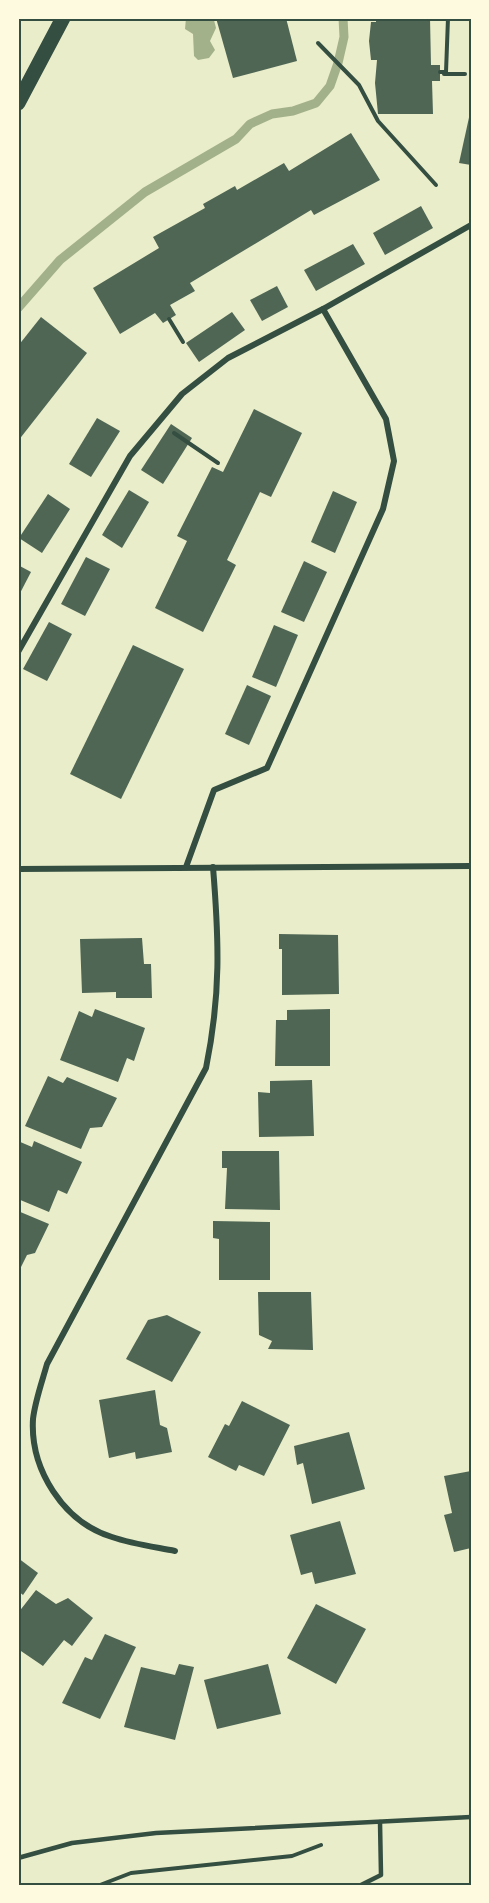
<svg xmlns="http://www.w3.org/2000/svg" width="489" height="1903" viewBox="0 0 489 1903" font-family="'Alegreya Sans',sans-serif">
<style>
.water{fill:#a3b18a}
.lines{fill:none;stroke-linecap:round;stroke-linejoin:round}
.stream{stroke:#a3b18a;stroke-width:9}
.building{fill:#4f6655}
.path{stroke:#344e41;stroke-width:4}
.service{stroke:#344e41;stroke-width:4.5}
.minor{stroke:#344e41;stroke-width:6}
.primary{stroke:#344e41;stroke-width:15}
.neatline{fill:none;stroke:#344e41;stroke-width:2}
</style>
<rect width="100%" height="100%" fill="#e9edc9"/>
<path class="water" d="M186,18L214,20L216,28L210,41L215,50L209,58L198,60L194,56L193,34L185,29Z"/>
<g class="lines">
<path class="stream" d="M18,308L60,260L145,192L236,139L250,124L272,114L293,111L316,103L330,86L338,63L344,37L343,18"/>
</g>
<g class="building">
<path d="M216,18H286L297,61L233,78Z"/>
<path d="M376,18H430L431,65H440V81H432L433,114H378L375,83L377,60H371L369,41L371,22H376Z"/>
<path d="M470,113H471V165L459,163Z"/>
<path d="M351,133L380,180L314,215L311,210L190,283L195,291L170,305L176,315L163,323L155,313L120,334L93,288L159,248L153,237L205,208L203,204L235,186L237,190L284,163L289,171Z"/>
<path d="M421,206L433,228L385,255L373,233Z"/>
<path d="M353,244L365,264L316,291L304,270Z"/>
<path d="M277,286L288,307L262,321L250,300Z"/>
<path d="M232,312L245,330L199,362L186,343Z"/>
<path d="M41,317L87,353L18,441V346Z"/>
<path d="M254,409L302,433L271,497L260,492L227,560L236,565L203,632L155,608L187,541L177,536L212,467L223,472Z"/>
<path d="M97,418L120,431L91,477L69,464Z"/>
<path d="M171,424L192,438L163,484L141,470Z"/>
<path d="M129,490L149,502L122,548L102,535Z"/>
<path d="M333,491L357,502L335,553L311,542Z"/>
<path d="M48,494L70,509L42,553L19,538Z"/>
<path d="M86,557L110,569L85,616L61,604Z"/>
<path d="M304,561L327,572L304,622L281,612Z"/>
<path d="M18,565L31,572L18,597Z"/>
<path d="M49,622L72,634L47,681L23,669Z"/>
<path d="M274,625L298,635L276,687L252,677Z"/>
<path d="M133,645L184,669L121,799L70,774Z"/>
<path d="M247,685L271,696L249,745L225,734Z"/>
<path d="M279,934L338,935L339,994L282,995V949H279Z"/>
<path d="M142,938L144,964H151L152,998H116V992L82,993L80,939Z"/>
<path d="M95,1009L145,1028L134,1061L127,1058L118,1082L60,1060L79,1011L92,1017Z"/>
<path d="M330,1009V1066H275L276,1020H287V1010Z"/>
<path d="M48,1076L63,1083L67,1077L117,1098L102,1127L90,1128L81,1149L25,1126Z"/>
<path d="M312,1080L314,1136L259,1137L258,1092L270,1093V1081Z"/>
<path d="M18,1141L32,1147L34,1141L82,1162L67,1194L58,1190L49,1212L18,1199Z"/>
<path d="M222,1151H279L280,1210L225,1209L227,1168H222Z"/>
<path d="M18,1211L49,1224L35,1253L27,1255L18,1273Z"/>
<path d="M213,1221L270,1222V1280H219V1239L213,1238Z"/>
<path d="M258,1292H311L313,1350L268,1349L272,1341L259,1335Z"/>
<path d="M167,1315L201,1332L172,1382L126,1359L148,1320Z"/>
<path d="M155,1390L160,1425L167,1428L172,1452L136,1459L135,1452L109,1458L99,1400Z"/>
<path d="M242,1401L290,1425L264,1476L239,1465L236,1471L208,1457L225,1424L229,1426Z"/>
<path d="M349,1432L365,1489L312,1504L303,1463L297,1465L294,1446Z"/>
<path d="M471,1471V1548L454,1552L444,1515L452,1513L444,1476Z"/>
<path d="M340,1521L356,1574L315,1584L312,1572L301,1575L290,1535Z"/>
<path d="M18,1558L38,1573L23,1595L18,1591Z"/>
<path d="M36,1590L56,1604L68,1598L93,1618L72,1646L64,1640L43,1666L18,1649V1613Z"/>
<path d="M316,1604L366,1629L336,1684L287,1658Z"/>
<path d="M105,1634L136,1647L100,1719L62,1703L85,1657L92,1660Z"/>
<path d="M179,1664L194,1667L175,1740L124,1727L141,1667L175,1675Z"/>
<path d="M268,1664L281,1714L217,1729L204,1680Z"/>
</g>
<g class="lines">
<g class="path">
<path d="M318,43L359,85L378,121L436,185"/>
<path d="M440,72H446L448,18"/>
<path d="M444,74H465"/>
<path d="M169,319L183,342"/>
<path d="M174,433L218,463"/>
<path d="M100,1885L131,1873L292,1856L321,1845"/>
</g>
<g class="service">
<path d="M18,1858L72,1843L156,1833L471,1817"/>
<path d="M361,1885L381,1875L380,1822"/>
</g>
<g class="minor">
<path d="M18,652L130,456L182,394L228,358L323,309L471,225"/>
<path d="M186,867L214,790L267,768L383,509L394,461L386,419L323,309"/>
<path d="M18,869L471,866"/>
<path d="M175,1551C155,1547 132,1544 112,1537C63,1522 30,1469 33,1419C35,1401 42,1382 47,1364L206,1068C221,994 219,941 213,867"/>
</g>
<path class="primary" d="M18,103L63,18"/>
</g>
<rect width="489" height="1903" fill="none" stroke="#fefae0" stroke-width="39"/>
<rect x="20" y="20" width="450" height="1864" class="neatline"/>
</svg>
